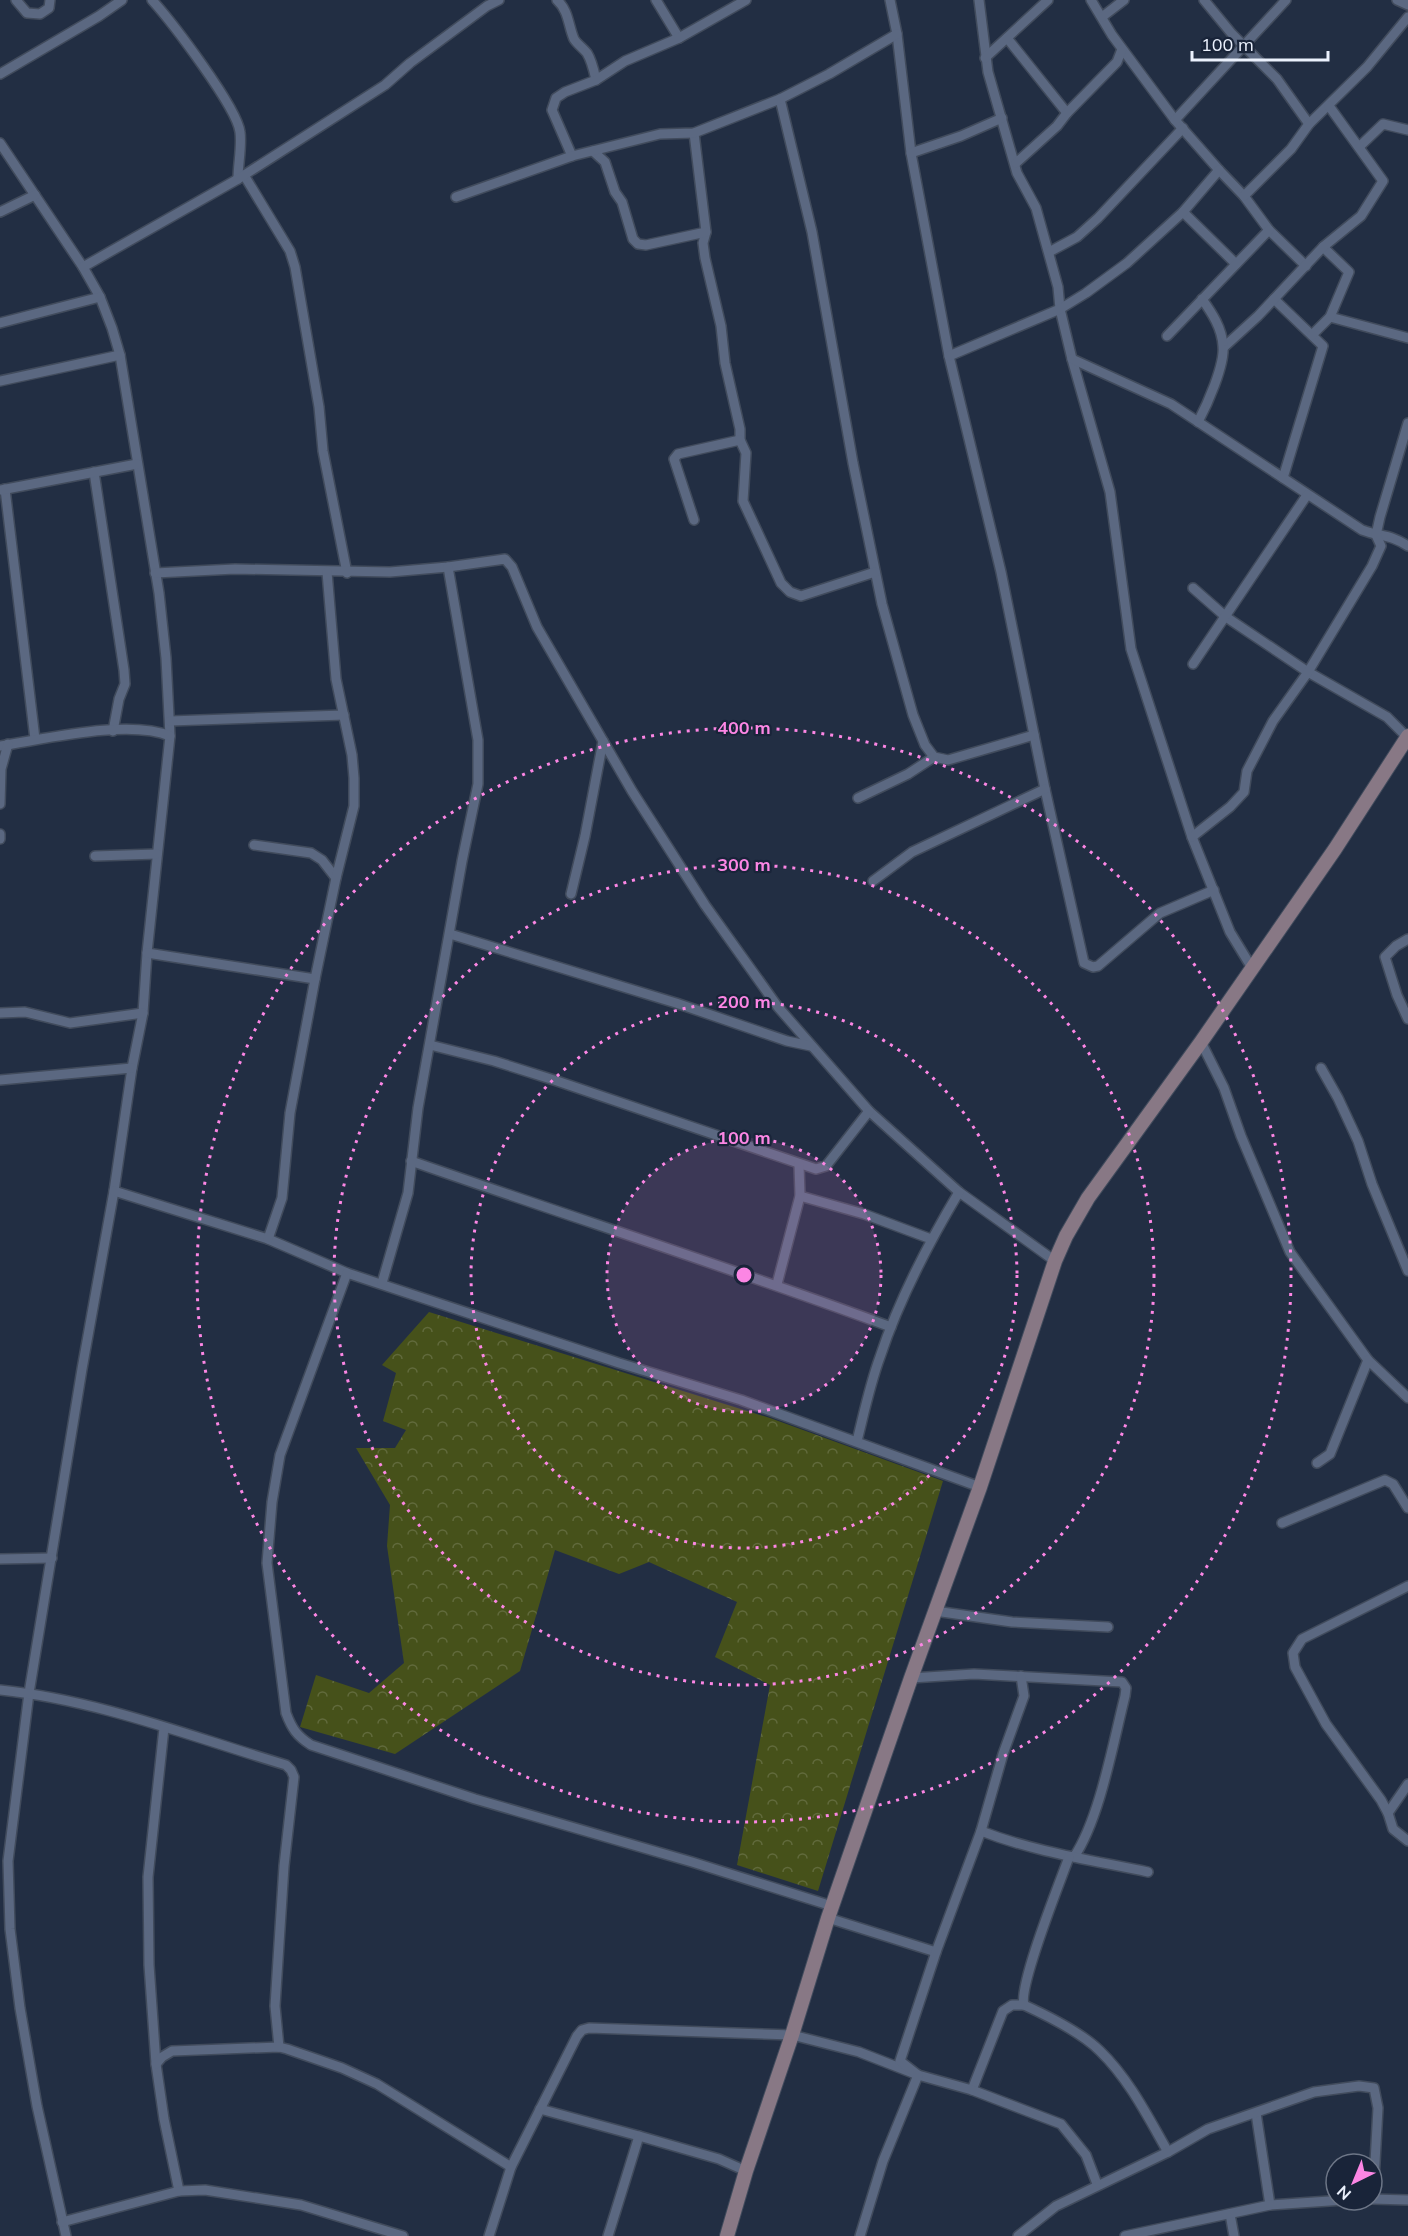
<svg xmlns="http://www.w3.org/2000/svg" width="1408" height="2236" viewBox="0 0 1408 2236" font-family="Mulish,sans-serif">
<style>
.forest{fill:url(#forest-crowns)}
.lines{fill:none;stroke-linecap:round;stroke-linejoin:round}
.street-casing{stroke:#414b5c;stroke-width:12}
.secondary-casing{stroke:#414b5c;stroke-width:16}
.street{stroke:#5b6881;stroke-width:9}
.secondary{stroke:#887885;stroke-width:14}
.ring{fill:none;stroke:#fc86e4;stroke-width:3;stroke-dasharray:3 6}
.centre{fill:#fc86e4;stroke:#192439;stroke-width:3}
.ring-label{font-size:18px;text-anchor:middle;font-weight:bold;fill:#fc86e4;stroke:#192439;stroke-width:4.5;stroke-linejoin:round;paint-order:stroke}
</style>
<defs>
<pattern id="forest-crowns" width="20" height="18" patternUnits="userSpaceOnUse" patternTransform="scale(1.5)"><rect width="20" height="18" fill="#46511a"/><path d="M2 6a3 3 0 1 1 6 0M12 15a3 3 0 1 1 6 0" fill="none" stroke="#616a3c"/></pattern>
</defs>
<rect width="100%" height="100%" fill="#222e43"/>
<path class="forest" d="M429,1312L770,1418L943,1481L818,1891L737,1865L770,1685L715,1657L737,1602L649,1562L619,1574L555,1550L520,1671L395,1754L300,1727L316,1675L369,1693L404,1663L387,1546L390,1505L356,1448H395L406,1430L383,1421L396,1373L382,1365Z"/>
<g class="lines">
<defs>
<g id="street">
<path d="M16,0L27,13L40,14L49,8L50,0"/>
<path d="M152,0C171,21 237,107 240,132C242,146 238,164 238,179"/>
<path d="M557,0C569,11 568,25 574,39C577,44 583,48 587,53C592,61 594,71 596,80"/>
<path d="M656,0L679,38"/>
<path d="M890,0L897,34L911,153L949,356L1001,572L1045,789L1084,963L1093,967L1098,966L1160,913L1214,890"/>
<path d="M979,0L988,72L1017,173L1036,208L1058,287L1060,309L1072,359L1110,492L1131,649L1192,837L1230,932L1252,968"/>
<path d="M1091,0L1112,35L1175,120L1219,170L1244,196L1269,230L1306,266"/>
<path d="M1204,0L1232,34L1277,79L1309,124"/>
<path d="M1397,0L1408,5"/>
<path d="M1102,17L1124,0"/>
<path d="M1007,38L1067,113"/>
<path d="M985,58L1048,0"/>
<path d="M0,74L99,16L122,0"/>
<path d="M780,99L812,232L853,463L882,604L913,715L925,745L934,757L948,760L1034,735"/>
<path d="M1175,120L1286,0"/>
<path d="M694,133L706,232L703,243L705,258L721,326L725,363L740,429V440L746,453L743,501L781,583L790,592L801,596L875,572"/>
<path d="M0,143L83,267L100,297L112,328L120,355L159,593L166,658L170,736L147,953L143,1013L132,1068L114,1191L82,1369L29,1693L8,1861L10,1929L20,2008L37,2106L66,2236"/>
<path d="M1359,147L1383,124L1408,130"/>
<path d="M593,151L605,162L615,192L622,202L633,239L638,244L646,245L706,232"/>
<path d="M911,153L961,136L1002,118"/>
<path d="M572,156L552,110L556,98L565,92L596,80L625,61L679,38L746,0"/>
<path d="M1016,163L1057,126L1067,113L1117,62L1122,49"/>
<path d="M244,175L290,251L295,267L319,407L323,451L347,573"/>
<path d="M1244,196L1291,149L1309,124L1367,67L1408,17"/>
<path d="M456,197L572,156L660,134L694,133L780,99L829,74L897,34"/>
<path d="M0,212L35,195"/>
<path d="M1183,212L1236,264"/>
<path d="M1049,252L1077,237L1098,218L1183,128"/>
<path d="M83,267L238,179L385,85L410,63L487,6L499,0"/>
<path d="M1274,299L1323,346L1283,478"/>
<path d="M1330,317L1408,338"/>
<path d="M0,323L100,297"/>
<path d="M1312,335L1330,317L1349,272L1323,247"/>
<path d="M1167,336L1269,230"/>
<path d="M1224,347L1258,316L1323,247L1361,216L1383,181L1329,106"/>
<path d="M949,356L1060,309L1086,293L1127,263L1183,212L1219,170"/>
<path d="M1072,359L1171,404L1362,530C1381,537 1390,534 1408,546"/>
<path d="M0,381L120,355"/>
<path d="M1198,422C1207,405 1225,365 1223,346C1222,328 1212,313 1202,299"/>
<path d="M94,472L124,670L125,684L119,699L113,731"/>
<path d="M5,489L35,739"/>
<path d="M1,490L137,464"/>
<path d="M694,520L674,459L678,454L740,440"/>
<path d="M155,573L235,569L390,572L448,567L505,559L512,567L537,627L632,791L705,905L778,1007L869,1111L959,1192L1055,1261"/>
<path d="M1193,588L1226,617L1308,672L1387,717L1407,737"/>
<path d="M1193,664L1307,495"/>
<path d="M170,721L344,715"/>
<path d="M0,746C46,739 128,719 170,736"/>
<path d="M858,798L908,774L934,757"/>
<path d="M0,804L1,769L8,744"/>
<path d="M0,834V839"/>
<path d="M1192,837L1230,807L1244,792L1247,771L1273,721L1308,672L1372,566L1381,546L1376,535L1380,517L1408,423"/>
<path d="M254,845L311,853L322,860L336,878"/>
<path d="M95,856L157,854"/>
<path d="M873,881L912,852L1045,789"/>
<path d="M571,894L585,836L603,741"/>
<path d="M450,934L676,1003L787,1041L811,1046"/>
<path d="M1408,939L1396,946L1385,957L1397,995L1408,1019"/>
<path d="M147,953L315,979"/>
<path d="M0,1013L25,1012L70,1023L143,1013"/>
<path d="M1201,1042L1224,1088L1241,1136L1290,1252L1368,1360L1408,1398"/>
<path d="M430,1045L494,1061L554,1080L816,1169L826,1166L869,1111"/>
<path d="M1321,1068L1338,1098L1358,1141L1372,1184L1408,1271"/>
<path d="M0,1080L132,1068"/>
<path d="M411,1161C571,1217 732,1268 891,1327"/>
<path d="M114,1191L268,1239L347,1273L619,1363L741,1400L980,1487"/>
<path d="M800,1196L864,1214L931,1239"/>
<path d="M268,1239L282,1198L290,1113L315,979L336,878L354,806V778L352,755L336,679L327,572"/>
<path d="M347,1273L280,1455L272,1502L267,1563L286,1713C292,1729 297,1736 311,1745L475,1799L692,1862L832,1906"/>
<path d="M382,1283L408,1193L418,1108L462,861L478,784V740L448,567"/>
<path d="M777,1284L800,1196L799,1164"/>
<path d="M857,1441C864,1413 870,1384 880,1357C899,1299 928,1244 959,1192"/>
<path d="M1317,1463L1330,1454L1368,1360"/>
<path d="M1282,1523L1385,1480L1393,1484L1408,1508"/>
<path d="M0,1559L52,1558"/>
<path d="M1408,1586L1302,1639L1293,1653L1295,1667L1326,1724L1381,1800L1388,1813L1393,1829L1408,1841"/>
<path d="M935,1611L1012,1622L1108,1627"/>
<path d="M911,1678L974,1674L1122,1682L1126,1688L1125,1696C1113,1743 1100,1818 1074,1857"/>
<path d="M0,1690C98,1700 192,1737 286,1765L291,1770L294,1777L284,1866L275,2006L279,2047"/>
<path d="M164,1728L148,1877L149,1965L156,2064L164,2119L179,2191"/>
<path d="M1388,1813L1408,1784"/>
<path d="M981,1831C1035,1852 1091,1860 1148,1872"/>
<path d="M828,1918L936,1952"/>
<path d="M1024,2005C1018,1986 1060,1882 1069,1857"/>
<path d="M156,2064L162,2057L172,2051L279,2047L287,2049L342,2068L377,2084L511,2167"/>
<path d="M972,2090L1003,2011L1012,2005H1024C1048,2016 1081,2032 1100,2051C1129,2079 1148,2117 1168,2152"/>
<path d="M540,2109L639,2136"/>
<path d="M1256,2113L1270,2205"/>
<path d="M1372,2199L1408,2200"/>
<path d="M1230,2214L1234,2236"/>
<path d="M62,2222L179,2191L205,2190L301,2205L403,2236"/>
<path d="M489,2236L511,2167L577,2036L582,2030L589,2028L792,2035L859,2052L918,2075L972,2090L1061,2124L1086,2155L1097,2184"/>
<path d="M608,2236L639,2136L719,2159L746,2171"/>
<path d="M860,2236L883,2161L918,2075L900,2061L936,1952L981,1831L1003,1754L1024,1696L1021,1676"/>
<path d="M1018,2236L1056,2206L1168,2152L1208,2129L1314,2092L1359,2086L1374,2088L1378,2108L1373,2199"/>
<path d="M1125,2236L1270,2205L1344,2200"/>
</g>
<path id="secondary" d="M727,2236L746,2171L792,2035L828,1918L911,1678L980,1487L1055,1261L1066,1236L1088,1198L1201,1042L1335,849L1408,736"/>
</defs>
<use href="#street" class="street-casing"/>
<use href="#secondary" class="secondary-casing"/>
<use href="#street" class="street"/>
<use href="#secondary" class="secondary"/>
</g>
<circle cx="744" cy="1275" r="137" fill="#fc86e4" fill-opacity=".12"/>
<g class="ring">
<circle cx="744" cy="1275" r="137"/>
<circle cx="744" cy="1275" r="273"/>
<circle cx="744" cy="1275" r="410"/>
<circle cx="744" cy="1275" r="547"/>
</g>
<circle cx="744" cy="1275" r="9" class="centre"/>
<g class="ring-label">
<text x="744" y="734">400 m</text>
<text x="744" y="871">300 m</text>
<text x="744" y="1008">200 m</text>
<text x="744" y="1144">100 m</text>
</g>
<g transform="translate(1354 2182) rotate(223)"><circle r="28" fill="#192439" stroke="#6d7687" stroke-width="1.5"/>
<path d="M0-4.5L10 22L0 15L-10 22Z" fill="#fc86e4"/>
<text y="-9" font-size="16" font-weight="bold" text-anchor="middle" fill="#ebf1fd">N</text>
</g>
<path d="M1192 51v9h136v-9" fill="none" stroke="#ebf1fd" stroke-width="3"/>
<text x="1201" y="51" font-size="18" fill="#ebf1fd" stroke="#192439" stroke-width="4.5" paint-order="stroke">100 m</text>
</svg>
